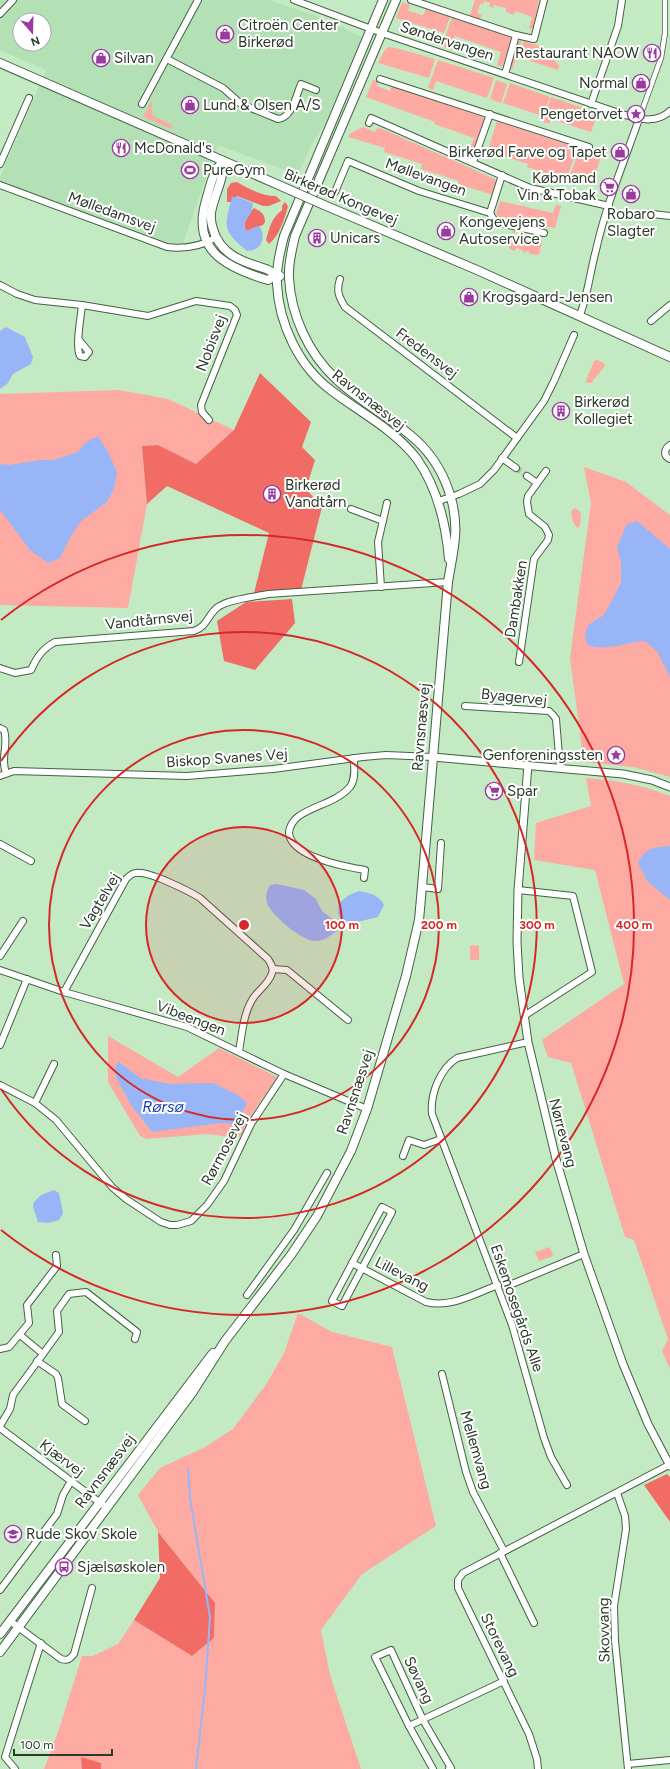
<svg xmlns="http://www.w3.org/2000/svg" width="670" height="1769" viewBox="0 0 670 1769" font-family="Figtree,sans-serif">
<style>
.built{fill:#b4e0b5;fill-rule:evenodd}
.green{fill:#fdaaa2}
.forest{fill:#f06c64}
.water{fill:#98b6f7}
.lines{fill:none;stroke-linecap:round;stroke-linejoin:round}
.stream{stroke:#98b6f7;stroke-width:2}
.minor-tunnel{stroke:#a5c7a5;stroke-width:6;stroke-dasharray:6 3;stroke-linecap:butt}
.pedestrian-casing{stroke:#416343;stroke-width:6}
.minor-casing{stroke:#416343;stroke-width:8}
.tertiary-casing{stroke:#416343;stroke-width:9}
.secondary-casing{stroke:#416343;stroke-width:10}
.pedestrian{stroke:#fff;stroke-width:4.5}
.minor{stroke:#fff;stroke-width:6}
.tertiary{stroke:#fff;stroke-width:7}
.secondary{stroke:#fff;stroke-width:8}
.secondary-bridge-casing{stroke:#416343;stroke-width:10;stroke-linecap:butt}
.secondary-bridge{stroke:#fff;stroke-width:8}
.ring{fill:none;stroke:#d62828;stroke-width:2}
.labels{text-anchor:middle;stroke-width:4;stroke-linejoin:round;paint-order:stroke}
.poi-label{font-size:15px;fill:#2b3a2b;stroke:#fff;text-anchor:start}
.street-label{font-size:15px;fill:#2b3a2b;stroke:#fff}
.water-label{font-size:16px;font-style:italic;fill:#1b3eb7;stroke:#fff}
.centre{fill:#d62828;stroke:#fff;stroke-width:2}
.ring-label{font-size:12px;text-anchor:middle;font-weight:bold;fill:#d62828;stroke:#fff;stroke-width:4;stroke-linejoin:round;paint-order:stroke}
</style>
<rect width="100%" height="100%" fill="#c4eac4"/>
<path class="built" d="M0,0H269L323,18L362,37L325,124L312,144L298,175L218,145L183,243H169L0,181V177L46,70L0,50ZM20,20H44V44H20Z"/>
<g class="green">
<path d="M475,0H539L533,29L529,28L532,17L515,11L514,15L506,12V8L494,5L493,8L489,6L490,3L484,1L483,4H480L477,13L482,15L479,21L469,18Z"/>
<path d="M402,2L410,5L408,11L423,15L426,9L450,17L444,33L396,18Z"/>
<path d="M452,17L510,37L511,40L502,67L497,65L501,52L455,36L452,44L455,46L454,50L442,46Z"/>
<path d="M522,40L512,70L509,69L517,42Z"/>
<path d="M524,41L545,48L559,66L558,70L518,57Z"/>
<path d="M388,47L396,48L435,59L429,78L378,63L384,51Z"/>
<path d="M438,60L494,78L487,98L436,81L433,90L428,88Z"/>
<path d="M373,80L378,81L377,86L390,91L392,86L483,117L485,120L472,158L468,156L474,138L434,124L435,122L366,97Z"/>
<path d="M496,80L507,84L501,103L490,99Z"/>
<path d="M510,83L550,97L543,116L503,103Z"/>
<path d="M551,97L598,113L591,132L551,119L549,124L543,122Z"/>
<path d="M151,102L153,103L151,107L153,116L171,124V121L172,129L143,117Z"/>
<path d="M497,121L578,148L566,180L527,167L528,164L488,151Z"/>
<path d="M363,127L375,132L376,129L380,128L495,179L497,183L493,195L458,184L459,181L421,169L422,164L384,152L385,148L348,137L351,133Z"/>
<path d="M580,149L601,156L593,183L569,178Z"/>
<path d="M500,201L553,213L556,205L561,206L555,228L499,217L496,214Z"/>
<path d="M513,231H515L514,236L537,241L542,240L539,255L530,254L528,251L523,253L524,251L517,248L514,251L509,248Z"/>
<path d="M597,360L604,363L605,366L591,383H587L586,381L594,361Z"/>
<path d="M119,390L168,399L234,430L196,464L158,445L142,446L147,504L128,608L0,605V394Z"/>
<path d="M584,467L626,482L670,515V777L633,767L584,762L570,658L591,503Z"/>
<path d="M575,508L581,512L580,525L578,528C573,525 570,516 572,510Z"/>
<path d="M586,778C616,780 642,785 670,796V1369L662,1351L668,1339L634,1240L625,1237L571,1063L548,1057L542,1040L624,984L595,870L534,860L536,823L591,806Z"/>
<path d="M470,945L479,946V960H470Z"/>
<path d="M108,1036L178,1077L219,1048L277,1077L252,1114L239,1138L208,1134L147,1139L140,1136L108,1082Z"/>
<path d="M550,1247L553,1256L539,1261L535,1252Z"/>
<path d="M298,1313L332,1332L392,1347L436,1526L362,1574L321,1630L330,1675L361,1769H101V1763L81,1758L82,1769H44L59,1729L82,1656H93L118,1644L134,1620L192,1656L214,1638L215,1603L158,1532L138,1495L160,1468L205,1447L233,1429L267,1383L284,1353Z"/>
</g>
<g class="forest">
<path d="M237,182C249,189 262,196 276,196L281,201L269,206H263L237,196L232,202H227V189L231,183Z"/>
<path d="M285,202L288,206C285,218 279,236 269,244L266,240C270,226 271,219 282,210V206Z"/>
<path d="M254,208C261,211 265,214 265,222L263,225L246,231C242,220 247,216 254,208Z"/>
<path d="M260,373L311,422L302,447L315,460L306,489L322,507L301,590L254,593L269,533L167,486L147,504L142,446L158,445L196,464L234,430Z"/>
<path d="M292,599L295,623L255,670L224,661L217,621L246,602Z"/>
<path d="M667,1474L670,1477V1522L644,1485Z"/>
<path d="M158,1532L215,1603L214,1638L192,1656L134,1620L160,1578Z"/>
<path d="M81,1757L101,1763V1769H82Z"/>
</g>
<g class="water">
<path d="M232,197H238L253,203L252,211L244,224L246,231L258,226L260,227C266,239 261,251 247,251C222,230 224,228 232,197Z"/>
<path d="M6,327L25,337L33,357L31,364L13,374L7,384L0,389V331Z"/>
<path d="M98,436L108,452L117,472L114,489L107,502L81,521L71,536L60,558L48,563L30,550L0,510V464L9,465L41,460H53L78,452L85,443Z"/>
<path d="M637,521L670,549V677L657,651L645,641C628,642 600,653 587,644L585,634L588,625L604,615L621,583V564L617,547L627,524Z"/>
<path d="M670,846V900L647,881L638,863C647,846 653,848 670,846Z"/>
<path d="M277,884L304,890L316,899L322,911L335,921L337,931C330,936 324,941 315,941C302,941 271,915 267,903C265,896 267,890 270,885Z"/>
<path d="M359,891C370,893 379,895 384,905L378,917L349,924L342,922L338,913L339,903L349,895Z"/>
<path d="M119,1062L140,1078L170,1084L213,1083L238,1095L247,1103L237,1125L221,1123L152,1132L131,1105L116,1078L115,1066Z"/>
<path d="M54,1190L59,1193L63,1213L59,1220L48,1223L38,1222L33,1207L34,1202L41,1195Z"/>
</g>
<g class="lines">
<path class="stream" d="M188,1469L190,1498L210,1617L205,1689L196,1769"/>
<path class="minor-tunnel" d="M516,468L527,476"/>
<defs>
<path id="pedestrian" d="M639,119L661,58L665,33V0"/>
<g id="minor">
<path d="M294,0L382,33L625,115C641,119 656,124 670,111"/>
<path d="M411,0L516,35L534,39L544,0"/>
<path d="M0,14L13,0"/>
<path d="M167,59L223,88L241,104L278,119C292,118 296,96 301,84L316,90"/>
<path d="M505,74L516,35"/>
<path d="M380,79L589,147"/>
<path d="M142,104L198,0"/>
<path d="M591,104L618,26L622,0"/>
<path d="M369,123L371,118L530,188L609,206"/>
<path d="M473,162L490,114"/>
<path d="M0,164L29,98"/>
<path d="M0,185L167,247C185,249 200,247 215,238"/>
<path d="M335,192L348,161L419,191L490,213L502,175"/>
<path d="M490,213L494,220L499,223L544,233"/>
<path d="M644,213L670,216"/>
<path d="M340,279C336,291 339,297 345,307L517,438"/>
<path d="M0,285L17,294L35,300L82,305L148,316L196,301L230,306L235,310L237,315L201,405L202,412L209,420"/>
<path d="M580,315C588,294 590,272 596,250C606,205 624,162 639,119"/>
<path d="M651,321L670,305"/>
<path d="M79,340L89,352L85,357L80,356C75,346 81,317 82,305"/>
<path d="M670,445C664,449 663,456 670,459"/>
<path d="M502,458L516,468"/>
<path d="M527,476L537,483"/>
<path d="M439,501L459,494L480,484L494,470L544,401L554,381L574,335"/>
<path d="M351,509L383,521"/>
<path d="M381,587L378,542L387,503"/>
<path d="M519,662L534,559L548,540L549,535L545,527L529,514L527,502L528,496L546,471"/>
<path d="M0,668L15,673L31,670C37,657 42,649 55,642L194,631C207,627 208,614 218,607C229,599 255,597 268,594L448,582"/>
<path d="M465,706L549,711L553,715L556,719L560,768"/>
<path d="M0,728L4,730C9,744 0,758 6,773"/>
<path d="M354,758C354,767 356,779 350,787C337,802 315,805 299,816C294,819 289,827 289,833C291,857 346,867 365,870L364,878"/>
<path d="M0,776L14,771L187,776L273,769L363,757L386,755L433,757"/>
<path d="M0,844L31,861"/>
<path d="M422,887L438,889L441,843"/>
<path d="M518,890L573,896L592,972L524,1016"/>
<path d="M0,956L23,921"/>
<path d="M273,969L287,970L348,1020"/>
<path d="M0,970L64,992L187,1027L284,1074L367,1109"/>
<path d="M64,992L126,879C129,876 132,873 136,873C149,871 189,891 200,898L268,959C271,964 274,968 272,973C269,984 257,991 252,1000C243,1015 242,1035 239,1051"/>
<path d="M528,1042L457,1058C440,1069 430,1094 432,1114L512,1325L544,1438L551,1457L567,1485"/>
<path d="M0,1045L27,979"/>
<path d="M0,1085L35,1103L56,1120L112,1187L126,1199L161,1222L170,1225H177L191,1221L207,1205L224,1181L251,1124L284,1074"/>
<path d="M35,1103L54,1064"/>
<path d="M403,1156L409,1140L424,1145L441,1139"/>
<path d="M382,1207L392,1212L342,1306L332,1301Z"/>
<path d="M352,1263L426,1302C451,1308 474,1294 498,1285"/>
<path d="M512,1284L584,1254"/>
<path d="M247,1295L294,1230L327,1173"/>
<path d="M20,1335L43,1354"/>
<path d="M0,1349L9,1347L29,1323L27,1305L57,1266L56,1255"/>
<path d="M37,1361L56,1374L58,1378L62,1404L85,1421"/>
<path d="M442,1374L466,1472L473,1492L504,1551"/>
<path d="M0,1426L10,1409L13,1395L59,1332L57,1311L69,1294L86,1292L137,1332L135,1339"/>
<path d="M0,1428L103,1505"/>
<path d="M617,1493L625,1516L626,1529L614,1606L615,1641L628,1769"/>
<path d="M500,1553L534,1623"/>
<path d="M0,1590L57,1514L63,1495L71,1481"/>
<path d="M10,1621L61,1659C68,1661 70,1659 74,1654L92,1588"/>
<path d="M409,1726L504,1681"/>
<path d="M628,1764L670,1760"/>
<path d="M15,1769L5,1757L41,1643"/>
<path d="M433,1769L409,1726L375,1657L391,1650L423,1720L451,1768L449,1769"/>
<path d="M538,1769L537,1759L529,1734L458,1588V1580L463,1573L669,1465"/>
</g>
<g id="tertiary">
<path d="M433,757L623,774L652,780L670,787"/>
<path d="M528,765L518,890L517,942L519,978L528,1042L556,1159L584,1254L623,1364L648,1424L670,1466"/>
</g>
<g id="secondary">
<path d="M383,0L284,236C280,252 276,268 277,284C279,324 299,367 332,391C361,413 395,430 417,459C438,489 446,524 449,559"/>
<path d="M0,63L290,190"/>
<path d="M223,161C213,172 211,183 207,197C190,249 224,267 268,280L277,275"/>
<path d="M223,161C224,179 216,191 212,208C210,215 211,223 213,229C220,255 243,262 266,269C271,271 275,275 280,276"/>
<path d="M324,205L477,270L670,357"/>
<path d="M0,1634L213,1353"/>
<path d="M0,1652L192,1393L225,1341L291,1255L317,1216L351,1151L367,1109L406,976L419,920L421,898L448,582C453,551 460,530 451,498C432,431 381,421 336,379C308,353 291,315 289,278C288,264 292,249 295,236L396,0"/>
</g>
</defs>
<use href="#pedestrian" class="pedestrian-casing"/>
<use href="#minor" class="minor-casing"/>
<use href="#tertiary" class="tertiary-casing"/>
<use href="#secondary" class="secondary-casing"/>
<use href="#pedestrian" class="pedestrian"/>
<use href="#minor" class="minor"/>
<use href="#tertiary" class="tertiary"/>
<use href="#secondary" class="secondary"/>
<defs>
<path id="secondary-bridge" d="M290,190L324,205"/>
</defs>
<use href="#secondary-bridge" class="secondary-bridge-casing"/>
<use href="#secondary-bridge" class="secondary-bridge"/>
</g>
<circle cx="244" cy="925" r="98" fill="#d62828" fill-opacity=".12"/>
<g class="ring">
<circle cx="244" cy="925" r="98"/>
<circle cx="244" cy="925" r="195"/>
<path d="M1 761A293 293 0 1 1 1 1089"/>
<path d="M1 620A390 390 0 1 1 1 1230"/>
</g>
<defs>
<symbol id="shop-ring" viewBox="-11 -11 22 22"><circle r="9.5" fill="#fff" stroke="#9a39a0" stroke-width="1.5"/><path d="M-5-2.5h2.3a2.7 3.5 0 0 1 5.4 0H5L5.5 6h-11ZM-1.5-2.5h3a1.5 2.3 0 0 0-3 0Z" fill="#9a39a0"/></symbol>
<symbol id="restaurant-ring" viewBox="-11 -11 22 22"><circle r="9.5" fill="#fff" stroke="#9a39a0" stroke-width="1.5"/><path d="M-5-6h1v4h1v-4h1v4h1v-4h1v5L-1.5 .5V6h-2V.5L-5-1ZM5-6V6H3V1.5H1.5Q1.5-4 5-6Z" fill="#9a39a0"/></symbol>
<symbol id="sight-ring" viewBox="-11 -11 22 22"><circle r="9.5" fill="#fff" stroke="#9a39a0" stroke-width="1.5"/><path d="M0-6L1.8-2.2L6-1.7L2.9 1.2L3.7 5.4L0 3.3L-3.7 5.4L-2.9 1.2L-6-1.7L-1.8-2.2Z" fill="#9a39a0"/></symbol>
<symbol id="stadium-ring" viewBox="-11 -11 22 22"><circle r="9.5" fill="#fff" stroke="#9a39a0" stroke-width="1.5"/><path d="M0-5a6.5 5 0 1 0 0 10a6.5 5 0 1 0 0-10ZM-3.5-1.8h7v3.6h-7Z" fill="#9a39a0"/></symbol>
<symbol id="supermarket-ring" viewBox="-11 -11 22 22"><circle r="9.5" fill="#fff" stroke="#9a39a0" stroke-width="1.5"/><path d="M-6-5.5h2.5l.6 2H6L4.5 2H-2.5L-4.4-4H-6ZM-1.5 3.2a1.3 1.3 0 1 0 .1 0ZM3 3.2a1.3 1.3 0 1 0 .1 0Z" fill="#9a39a0"/></symbol>
<symbol id="building-ring" viewBox="-11 -11 22 22"><circle r="9.5" fill="#fff" stroke="#9a39a0" stroke-width="1.5"/><path d="M-4-6H4V6H1V3H-1V6H-4ZM-2.5-4.3h1.7v1.8h-1.7ZM.8-4.3h1.7v1.8H.8ZM-2.5-1h1.7V.8h-1.7ZM.8-1h1.7V.8H.8Z" fill="#9a39a0"/></symbol>
<symbol id="school-ring" viewBox="-11 -11 22 22"><circle r="9.5" fill="#fff" stroke="#9a39a0" stroke-width="1.5"/><path d="M0-5L7-2L0 1L-7-2ZM-4 1L0 2.5L4 1V4Q0 6-4 4Z" fill="#9a39a0"/></symbol>
<symbol id="bus-ring" viewBox="-11 -11 22 22"><circle r="9.5" fill="#fff" stroke="#9a39a0" stroke-width="1.5"/><path d="M-5-6H5V4H4V6H2V4H-2V6H-4V4H-5ZM-3.5-4V0h7V-4ZM-3.5 1.2v1.5H-2V1.2ZM2 1.2v1.5H3.5V1.2Z" fill="#9a39a0"/></symbol>
</defs>
<g fill-rule="evenodd">
<use href="#shop-ring" x="215" y="24" width="20" height="20"/>
<use href="#restaurant-ring" x="642" y="43" width="20" height="20"/>
<use href="#shop-ring" x="91" y="48" width="20" height="20"/>
<use href="#shop-ring" x="631" y="73" width="20" height="20"/>
<use href="#shop-ring" x="180" y="95" width="20" height="20"/>
<use href="#sight-ring" x="626" y="104" width="20" height="20"/>
<use href="#restaurant-ring" x="111" y="138" width="20" height="20"/>
<use href="#shop-ring" x="610" y="142" width="20" height="20"/>
<use href="#stadium-ring" x="180" y="160" width="20" height="20"/>
<use href="#supermarket-ring" x="599" y="177" width="20" height="20"/>
<use href="#shop-ring" x="621" y="184" width="20" height="20"/>
<use href="#shop-ring" x="436" y="221" width="20" height="20"/>
<use href="#building-ring" x="307" y="228" width="20" height="20"/>
<use href="#shop-ring" x="459" y="287" width="20" height="20"/>
<use href="#building-ring" x="551" y="401" width="20" height="20"/>
<use href="#building-ring" x="262" y="484" width="20" height="20"/>
<use href="#sight-ring" x="606" y="745" width="20" height="20"/>
<use href="#supermarket-ring" x="484" y="781" width="20" height="20"/>
<use href="#school-ring" x="3" y="1524" width="20" height="20"/>
<use href="#bus-ring" x="54" y="1557" width="20" height="20"/>
</g>
<g class="labels">
<g class="poi-label">
<text x="238" y="30">Citroën Center<tspan x="238" dy="17">Birkerød</tspan></text>
<text x="639" y="58" text-anchor="end">Restaurant NAOW</text>
<text x="114" y="63">Silvan</text>
<text x="628" y="88" text-anchor="end">Normal</text>
<text x="203" y="110">Lund &amp; Olsen A/S</text>
<text x="623" y="119" text-anchor="end">Pengetorvet</text>
<text x="134" y="153">McDonald's</text>
<text x="607" y="157" text-anchor="end">Birkerød Farve og Tapet</text>
<text x="203" y="175">PureGym</text>
<text x="596" y="183" text-anchor="end">Købmand<tspan x="596" dy="17">Vin &amp; Tobak</tspan></text>
<text x="631" y="219" text-anchor="middle">Robaro<tspan x="631" dy="17">Slagter</tspan></text>
<text x="459" y="227">Kongevejens<tspan x="459" dy="17">Autoservice</tspan></text>
<text x="330" y="243">Unicars</text>
<text x="482" y="302">Krogsgaard-Jensen</text>
<text x="574" y="407">Birkerød<tspan x="574" dy="17">Kollegiet</tspan></text>
<text x="285" y="490">Birkerød<tspan x="285" dy="17">Vandtårn</tspan></text>
<text x="603" y="760" text-anchor="end">Genforeningssten</text>
<text x="507" y="796">Spar</text>
<text x="26" y="1539">Rude Skov Skole</text>
<text x="77" y="1572">Sjælsøskolen</text>
</g>
<g class="street-label">
<text transform="translate(447 41) rotate(18)" y="5">Søndervangen</text>
<text transform="translate(426 177) rotate(20)" y="5">Møllevangen</text>
<text transform="translate(341 197) rotate(23)" y="5">Birkerød Kongevej</text>
<text transform="translate(112 212) rotate(20)" y="5">Mølledamsvej</text>
<text transform="translate(211 343) rotate(-69)" y="5">Nobisvej</text>
<text transform="translate(427 353) rotate(37)" y="5">Fredensvej</text>
<text transform="translate(369 400) rotate(38)" y="5">Ravnsnæsvej</text>
<text transform="translate(516 599) rotate(-81)" y="5">Dambakken</text>
<text transform="translate(149 620) rotate(-6)" y="5">Vandtårnsvej</text>
<text transform="translate(514 697) rotate(6)" y="5">Byagervej</text>
<text transform="translate(421 727) rotate(-85)" y="5">Ravnsnæsvej</text>
<text transform="translate(227 758) rotate(-4)" y="5">Biskop Svanes Vej</text>
<text transform="translate(100 901) rotate(-59)" y="5">Vagtelvej</text>
<text transform="translate(191 1018) rotate(21)" y="5">Vibeengen</text>
<text transform="translate(355 1092) rotate(-72)" y="5">Ravnsnæsvej</text>
<text transform="translate(563 1133) rotate(75)" y="5">Nørrevang</text>
<text transform="translate(224 1149) rotate(-62)" y="5">Rørmosevej</text>
<text transform="translate(402 1274) rotate(27)" y="5">Lillevang</text>
<text transform="translate(517 1308) rotate(71)" y="5">Eskemosegårds Alle</text>
<text transform="translate(476 1450) rotate(74)" y="5">Mellemvang</text>
<text transform="translate(62 1458) rotate(37)" y="5">Kjærvej</text>
<text transform="translate(105 1471) rotate(-53)" y="5">Ravnsnæsvej</text>
<text transform="translate(604 1630) rotate(-91)" y="5">Skovvang</text>
<text transform="translate(500 1645) rotate(64)" y="5">Storevang</text>
<text transform="translate(419 1680) rotate(65)" y="5">Søvang</text>
</g>
<g class="water-label">
<text x="163" y="1112">Rørsø</text>
</g>
</g>
<circle cx="244" cy="925" r="6" class="centre"/>
<g class="ring-label">
<text x="342" y="929">100 m</text>
<text x="439" y="929">200 m</text>
<text x="537" y="929">300 m</text>
<text x="634" y="929">400 m</text>
</g>
<g transform="translate(32 32) rotate(160)"><circle r="19" fill="#ffffff" stroke="#aab0aa"/>
<path d="M0-3L7 15L0 10L-7 15Z" fill="#9a39a0"/>
<text y="-6" font-size="11" font-weight="bold" text-anchor="middle" fill="#2b3a2b">N</text>
</g>
<path d="M14 1749v6h98v-6" fill="none" stroke="#2b3a2b" stroke-width="2"/>
<text x="20" y="1749" font-size="12" fill="#2b3a2b" stroke="#ffffff" stroke-width="3" paint-order="stroke">100 m</text>
</svg>
